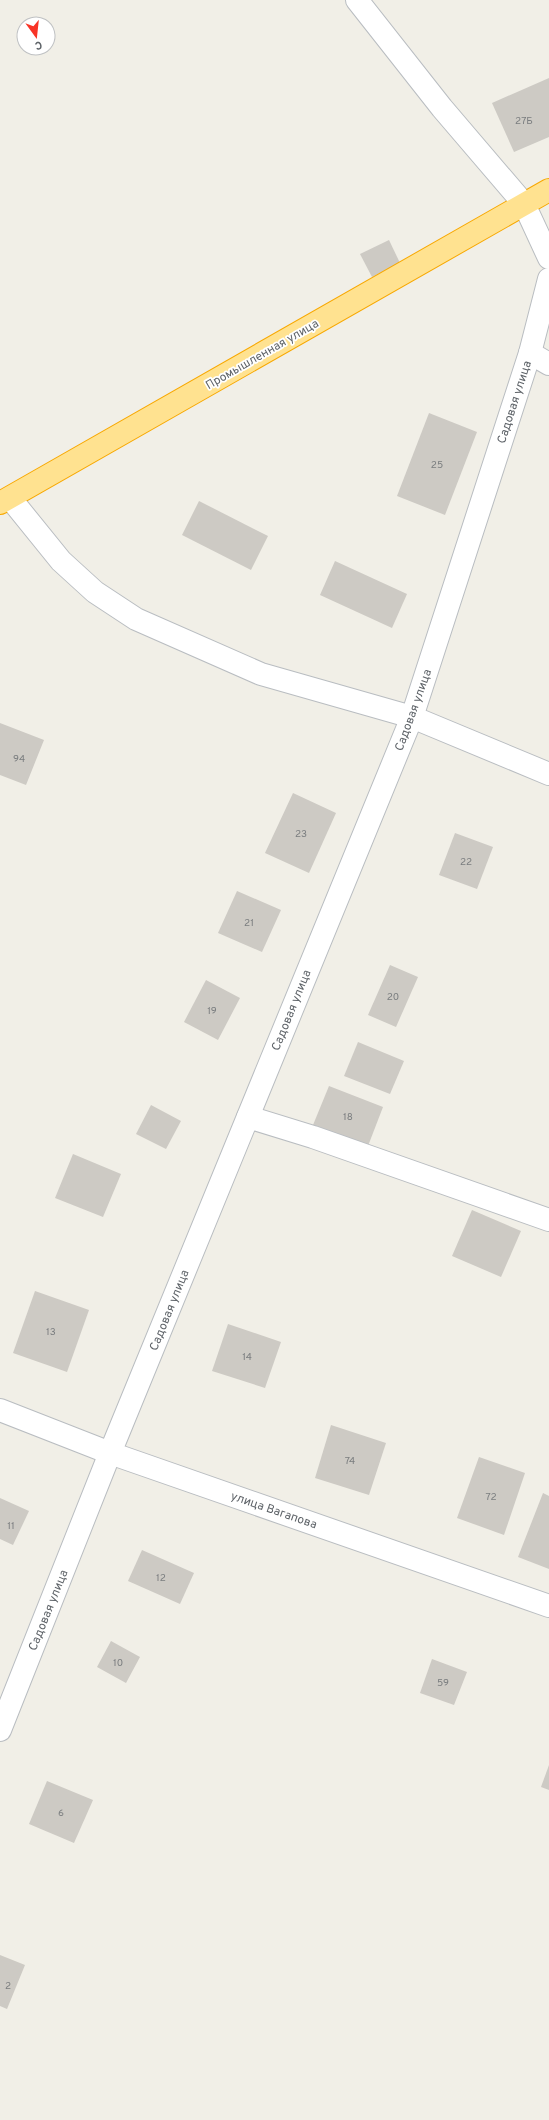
<svg xmlns="http://www.w3.org/2000/svg" width="549" height="2120" viewBox="0 0 549 2120" font-family="Overpass,sans-serif">
<style>
.building{fill:#cdcac4}
.lines{fill:none;stroke-linecap:round;stroke-linejoin:round}
.minor-casing{stroke:#b9bdc1;stroke-width:24}
.highway-casing{stroke:#f8a800;stroke-width:24}
.minor{stroke:#fff;stroke-width:22}
.highway{stroke:#ffe290;stroke-width:22}
.labels{text-anchor:middle;stroke-width:3.5;stroke-linejoin:round;paint-order:stroke}
.number-label{font-size:10px;fill:#7a7d7f}
.street-label{font-size:12px;fill:#5e6368;stroke:#fff}
</style>
<rect width="100%" height="100%" fill="#f1efe7"/>
<g class="building">
<path d="M549,78V137L514,152L492,103Z"/>
<path d="M389,240L400,263L372,277L360,254Z"/>
<path d="M429,413L477,432L445,515L397,496Z"/>
<path d="M199,501L268,536L251,570L182,535Z"/>
<path d="M335,561L407,594L392,628L320,595Z"/>
<path d="M0,723L44,740L26,785L0,775Z"/>
<path d="M293,793L336,813L309,873L265,853Z"/>
<path d="M455,833L493,847L477,889L439,875Z"/>
<path d="M237,891L281,910L262,952L218,933Z"/>
<path d="M390,965L418,977L396,1027L368,1015Z"/>
<path d="M206,980L240,998L218,1040L184,1022Z"/>
<path d="M358,1042L404,1061L390,1094L344,1076Z"/>
<path d="M329,1086L383,1107L368,1146L313,1125Z"/>
<path d="M151,1105L181,1121L166,1149L136,1134Z"/>
<path d="M73,1154L121,1174L103,1217L55,1198Z"/>
<path d="M472,1210L521,1231L501,1277L452,1256Z"/>
<path d="M35,1291L89,1310L67,1372L13,1353Z"/>
<path d="M228,1324L281,1342L265,1388L212,1371Z"/>
<path d="M331,1425L386,1443L369,1495L315,1478Z"/>
<path d="M479,1457L525,1473L504,1535L457,1518Z"/>
<path d="M543,1493L549,1496V1569L518,1557Z"/>
<path d="M0,1498L29,1511L13,1545L0,1539Z"/>
<path d="M142,1550L194,1573L180,1604L128,1581Z"/>
<path d="M111,1641L140,1657L126,1683L97,1667Z"/>
<path d="M432,1659L467,1672L454,1705L420,1693Z"/>
<path d="M549,1765V1790L541,1787Z"/>
<path d="M47,1781L93,1800L74,1843L29,1824Z"/>
<path d="M0,1955L25,1965L7,2009L0,2006Z"/>
</g>
<g class="lines">
<defs>
<g id="minor">
<path d="M357,0L442,108L524,204L549,258"/>
<path d="M530,353L549,364"/>
<path d="M10,498L61,561L95,592L136,619L261,674L412,717L549,774"/>
<path d="M248,1117L313,1137L549,1220"/>
<path d="M0,1410L110,1453L549,1606"/>
<path d="M0,1730L110,1453L412,717L530,353L549,279"/>
</g>
<path id="highway" d="M0,503L549,190"/>
</defs>
<use href="#minor" class="minor-casing"/>
<use href="#highway" class="highway-casing"/>
<use href="#minor" class="minor"/>
<use href="#highway" class="highway"/>
</g>
<g class="labels">
<g class="number-label">
<text x="524" y="124">27Б</text>
<text x="437" y="468">25</text>
<text x="19" y="762">94</text>
<text x="301" y="837">23</text>
<text x="466" y="865">22</text>
<text x="249" y="926">21</text>
<text x="393" y="1000">20</text>
<text x="212" y="1014">19</text>
<text x="348" y="1120">18</text>
<text x="51" y="1335">13</text>
<text x="247" y="1360">14</text>
<text x="350" y="1464">74</text>
<text x="491" y="1500">72</text>
<text x="11" y="1529">11</text>
<text x="161" y="1581">12</text>
<text x="118" y="1666">10</text>
<text x="443" y="1686">59</text>
<text x="61" y="1816">6</text>
<text x="8" y="1989">2</text>
</g>
<g class="street-label">
<text transform="translate(262 354) rotate(-30)" y="4">Промышленная улица</text>
<text transform="translate(514 402) rotate(-72)" y="4">Садовая улица</text>
<text transform="translate(413 710) rotate(-70)" y="4">Садовая улица</text>
<text transform="translate(291 1010) rotate(-68)" y="4">Садовая улица</text>
<text transform="translate(169 1310) rotate(-68)" y="4">Садовая улица</text>
<text transform="translate(274 1510) rotate(19)" y="4">улица Вагапова</text>
<text transform="translate(48 1610) rotate(-68)" y="4">Садовая улица</text>
</g>
</g>
<g transform="translate(36 36) rotate(165)"><circle r="19" fill="#ffffff" stroke="#bfc1c3"/>
<path d="M0-3L7 15L0 10L-7 15Z" fill="#f83426"/>
<text y="-6" font-size="11" font-weight="bold" text-anchor="middle" fill="#5e6368">С</text>
</g>
</svg>
